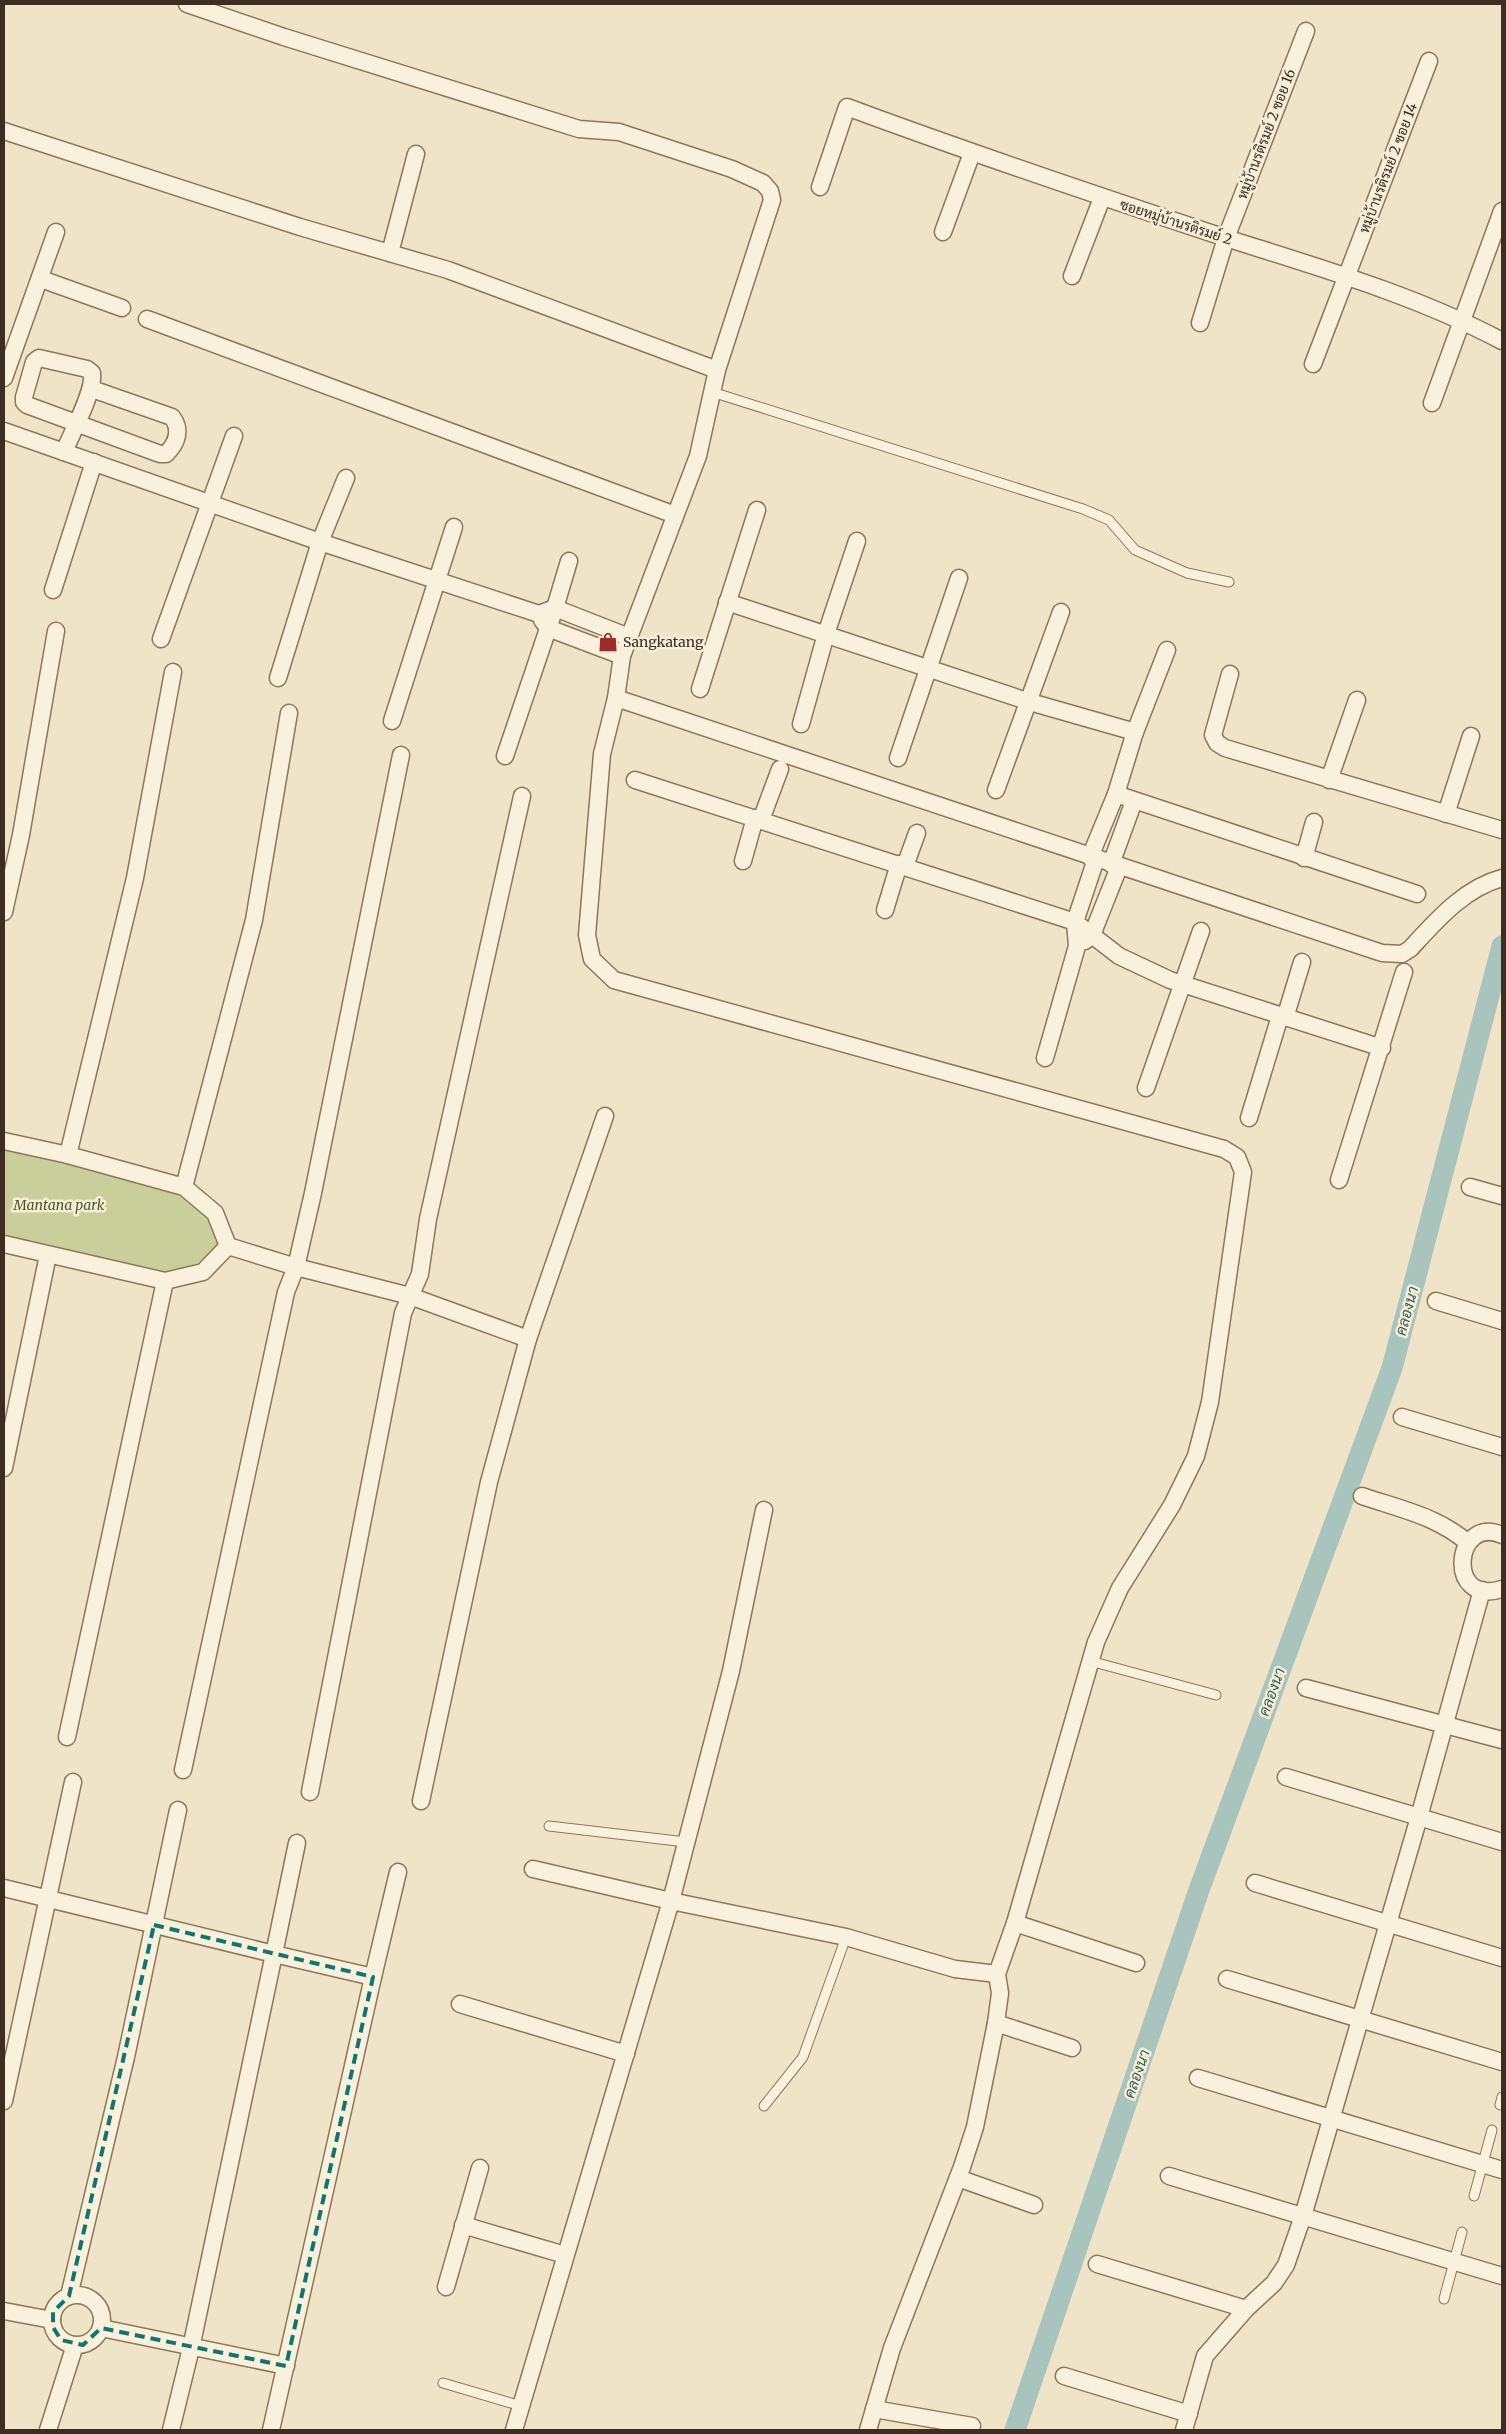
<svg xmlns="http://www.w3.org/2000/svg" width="1506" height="2434" viewBox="0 0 1506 2434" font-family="Merriweather,Sarabun,serif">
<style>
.green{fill:#c9cf9b}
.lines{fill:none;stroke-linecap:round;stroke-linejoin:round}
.canal{stroke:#a9c4bc;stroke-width:21}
.service-casing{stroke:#8d765c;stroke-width:11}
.minor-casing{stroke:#8d765c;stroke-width:19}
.service{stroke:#faf1dc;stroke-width:9}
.minor{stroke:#faf1dc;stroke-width:16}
.marked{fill:none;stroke:#0f766e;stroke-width:4;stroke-dasharray:10 6;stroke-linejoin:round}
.labels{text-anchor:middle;stroke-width:5;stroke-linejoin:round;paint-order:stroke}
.street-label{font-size:14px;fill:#3d2e20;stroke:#f7eed8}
.poi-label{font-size:14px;fill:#3d2e20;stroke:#f7eed8;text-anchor:start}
.park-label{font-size:14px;font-style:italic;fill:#4d5a26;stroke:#f7eed8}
.water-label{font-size:15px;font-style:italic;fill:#2f5d5a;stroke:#f7eed8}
</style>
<rect width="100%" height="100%" fill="#f0e4c8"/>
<path class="green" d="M4,1141L183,1192L215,1213L220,1251L165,1281L4,1244Z"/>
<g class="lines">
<path class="canal" d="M1015,2430L1199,1890L1392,1368L1502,946"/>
<defs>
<g id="service">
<path d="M712,392L1083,509L1109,520L1135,550L1187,573L1229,582"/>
<path d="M1090,1661L1216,1695"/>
<path d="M549,1826L686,1842"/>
<path d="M1500,2105L1502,2097"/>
<path d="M764,2106L803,2057L846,1937"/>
<path d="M1474,2196L1492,2130"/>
<path d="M1444,2299L1462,2232"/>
<path d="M443,2383L521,2406"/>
</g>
<g id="minor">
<path d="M187,4L284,37L579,129L619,132L732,169L763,183L770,191L772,200L717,370L698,456L622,656L616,698L602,754L587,935L592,959L614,980L1224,1149L1237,1157L1243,1172L1210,1402L1196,1456L1172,1505L1120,1588L1096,1642L1015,1923L997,1974L1000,1993L996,2023L975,2127L962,2167L892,2348L868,2430"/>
<path d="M4,131L300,227L448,270L717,370"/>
<path d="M820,187L847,107C973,154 1099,196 1226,238C1320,268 1415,295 1502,341"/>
<path d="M943,232L972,153"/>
<path d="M390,253L416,154"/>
<path d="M1072,276L1102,198"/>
<path d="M41,279L122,308"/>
<path d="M147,319L675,515"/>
<path d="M1200,323L1226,238L1306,31"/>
<path d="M1313,364L1429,61"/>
<path d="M4,378L56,232"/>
<path d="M1432,403L1502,211"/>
<path d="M4,431L320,542L539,614L555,608L629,637"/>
<path d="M64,452C71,434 95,391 92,373L87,369L39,358L34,362L24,397V402L27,405L160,454H166C177,443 182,430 172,417L92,389"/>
<path d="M53,590L94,462"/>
<path d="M727,602L1030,702L1135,732L1116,794L1417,894"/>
<path d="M542,620L548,628L622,656"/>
<path d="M161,639L234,436"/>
<path d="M1230,674L1213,735L1217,743L1225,748L1502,830"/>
<path d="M278,678L320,542L346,478"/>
<path d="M700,689L757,510"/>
<path d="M616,698L1382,953L1402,954L1410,949C1436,921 1464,888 1502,878"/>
<path d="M392,721L454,527"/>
<path d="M801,724L826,634L857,541"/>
<path d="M1135,732L1167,650"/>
<path d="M505,756L555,608L569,561"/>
<path d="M898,758L959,578"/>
<path d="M635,780L1075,922L1119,956L1170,980L1382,1048"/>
<path d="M1329,780L1357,700"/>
<path d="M996,790L1061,612"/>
<path d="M1446,814L1471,736"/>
<path d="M761,820L780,769"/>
<path d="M1090,857L1116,794"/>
<path d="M1304,858L1314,822"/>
<path d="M743,861L755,818"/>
<path d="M1111,864L1134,801"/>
<path d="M905,866L917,833"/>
<path d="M885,910L899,864"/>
<path d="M4,912L21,835L56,631"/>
<path d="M1085,941L1092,935L1119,867"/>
<path d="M1285,1018L1302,962"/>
<path d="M1045,1058L1077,946L1075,922L1096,859"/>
<path d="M1146,1088L1201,931"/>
<path d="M1249,1118L1280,1016"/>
<path d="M4,1141L68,1155L184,1187L215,1213L228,1246"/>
<path d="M68,1155L135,878L173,672"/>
<path d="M1339,1180L1404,972"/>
<path d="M184,1187L254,920L289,713"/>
<path d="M1470,1187L1502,1196"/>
<path d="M4,1244L165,1281L203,1272L228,1246"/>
<path d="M228,1246L296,1267L410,1296L528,1339"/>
<path d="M1436,1301L1502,1321"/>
<path d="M1402,1417L1502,1447"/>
<path d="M4,1468L48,1255"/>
<path d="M1362,1496C1400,1509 1437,1516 1468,1543"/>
<path d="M1502,1535C1454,1514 1445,1607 1502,1589"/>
<path d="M1306,1688L1502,1740"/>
<path d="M67,1737L165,1281"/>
<path d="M183,1770L286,1292L296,1267L313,1193L401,755"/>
<path d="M1286,1777L1502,1842"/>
<path d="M310,1792L403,1313L420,1274L428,1219L522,796"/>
<path d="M421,1801L489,1482L528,1339L605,1116"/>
<path d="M297,1843L274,1954L373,1977"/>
<path d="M533,1869L671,1901L731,1671L764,1510"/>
<path d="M1255,1883L1502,1958"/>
<path d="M4,1888L274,1954L191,2348L171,2430"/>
<path d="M1015,1923L1136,1963"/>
<path d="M1227,1979L1502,2062"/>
<path d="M460,2004L626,2054"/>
<path d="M996,2023L1072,2048"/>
<path d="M1198,2078L1502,2170"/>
<path d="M4,2101L73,1782"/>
<path d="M1169,2176L1502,2276"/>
<path d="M958,2178L1034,2205"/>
<path d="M463,2225L565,2255"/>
<path d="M1097,2264L1246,2309"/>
<path d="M446,2287L480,2168"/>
<circle cx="77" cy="2320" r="25"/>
<path d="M69,2296L126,2057L178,1810"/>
<path d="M4,2311L52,2320"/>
<path d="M101,2328L286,2366"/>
<path d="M1064,2376L1189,2414"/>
<path d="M874,2409L972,2426"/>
<path d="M48,2430L75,2345"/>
<path d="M271,2430L373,1977L398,1872"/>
<path d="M514,2430L671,1901L846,1937L955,1969L997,1974"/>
<path d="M1184,2430L1205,2356L1246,2309L1274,2283L1286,2265L1303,2216L1419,1817L1482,1590"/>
</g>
</defs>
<use href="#service" class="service-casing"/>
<use href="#minor" class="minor-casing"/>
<use href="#service" class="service"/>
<use href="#minor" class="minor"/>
</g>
<path class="marked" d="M154,1925L373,1977L286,2366L101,2328L83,2345L61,2340L53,2327V2312L69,2296Z"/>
<defs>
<symbol id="shop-bare" viewBox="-9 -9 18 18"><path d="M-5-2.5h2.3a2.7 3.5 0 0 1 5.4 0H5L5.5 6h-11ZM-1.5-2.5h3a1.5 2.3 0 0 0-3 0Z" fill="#9e2a2b" stroke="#f7eed8" stroke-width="2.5" paint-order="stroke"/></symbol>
</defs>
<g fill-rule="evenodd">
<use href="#shop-bare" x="594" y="628" width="28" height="28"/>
</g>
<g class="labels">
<g class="street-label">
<text transform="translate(1266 134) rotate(-69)" y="5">หมู่บ้านรติรมย์ 2 ซอย 16</text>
<text transform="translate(1388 168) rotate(-69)" y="5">หมู่บ้านรติรมย์ 2 ซอย 14</text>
<text transform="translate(1176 222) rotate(18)" y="5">ซอยหมู่บ้านรติรมย์ 2</text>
</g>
<g class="poi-label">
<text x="623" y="647">Sangkatang</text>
</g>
<g class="park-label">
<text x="59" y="1210">Mantana park</text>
</g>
<g class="water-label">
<text transform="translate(1407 1311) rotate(-75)" y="5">คลองนา</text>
<text transform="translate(1272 1692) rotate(-70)" y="5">คลองนา</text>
<text transform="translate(1137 2074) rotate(-71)" y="5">คลองนา</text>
</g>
</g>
<rect width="1506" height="2434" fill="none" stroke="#3d2e20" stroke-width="10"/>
</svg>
